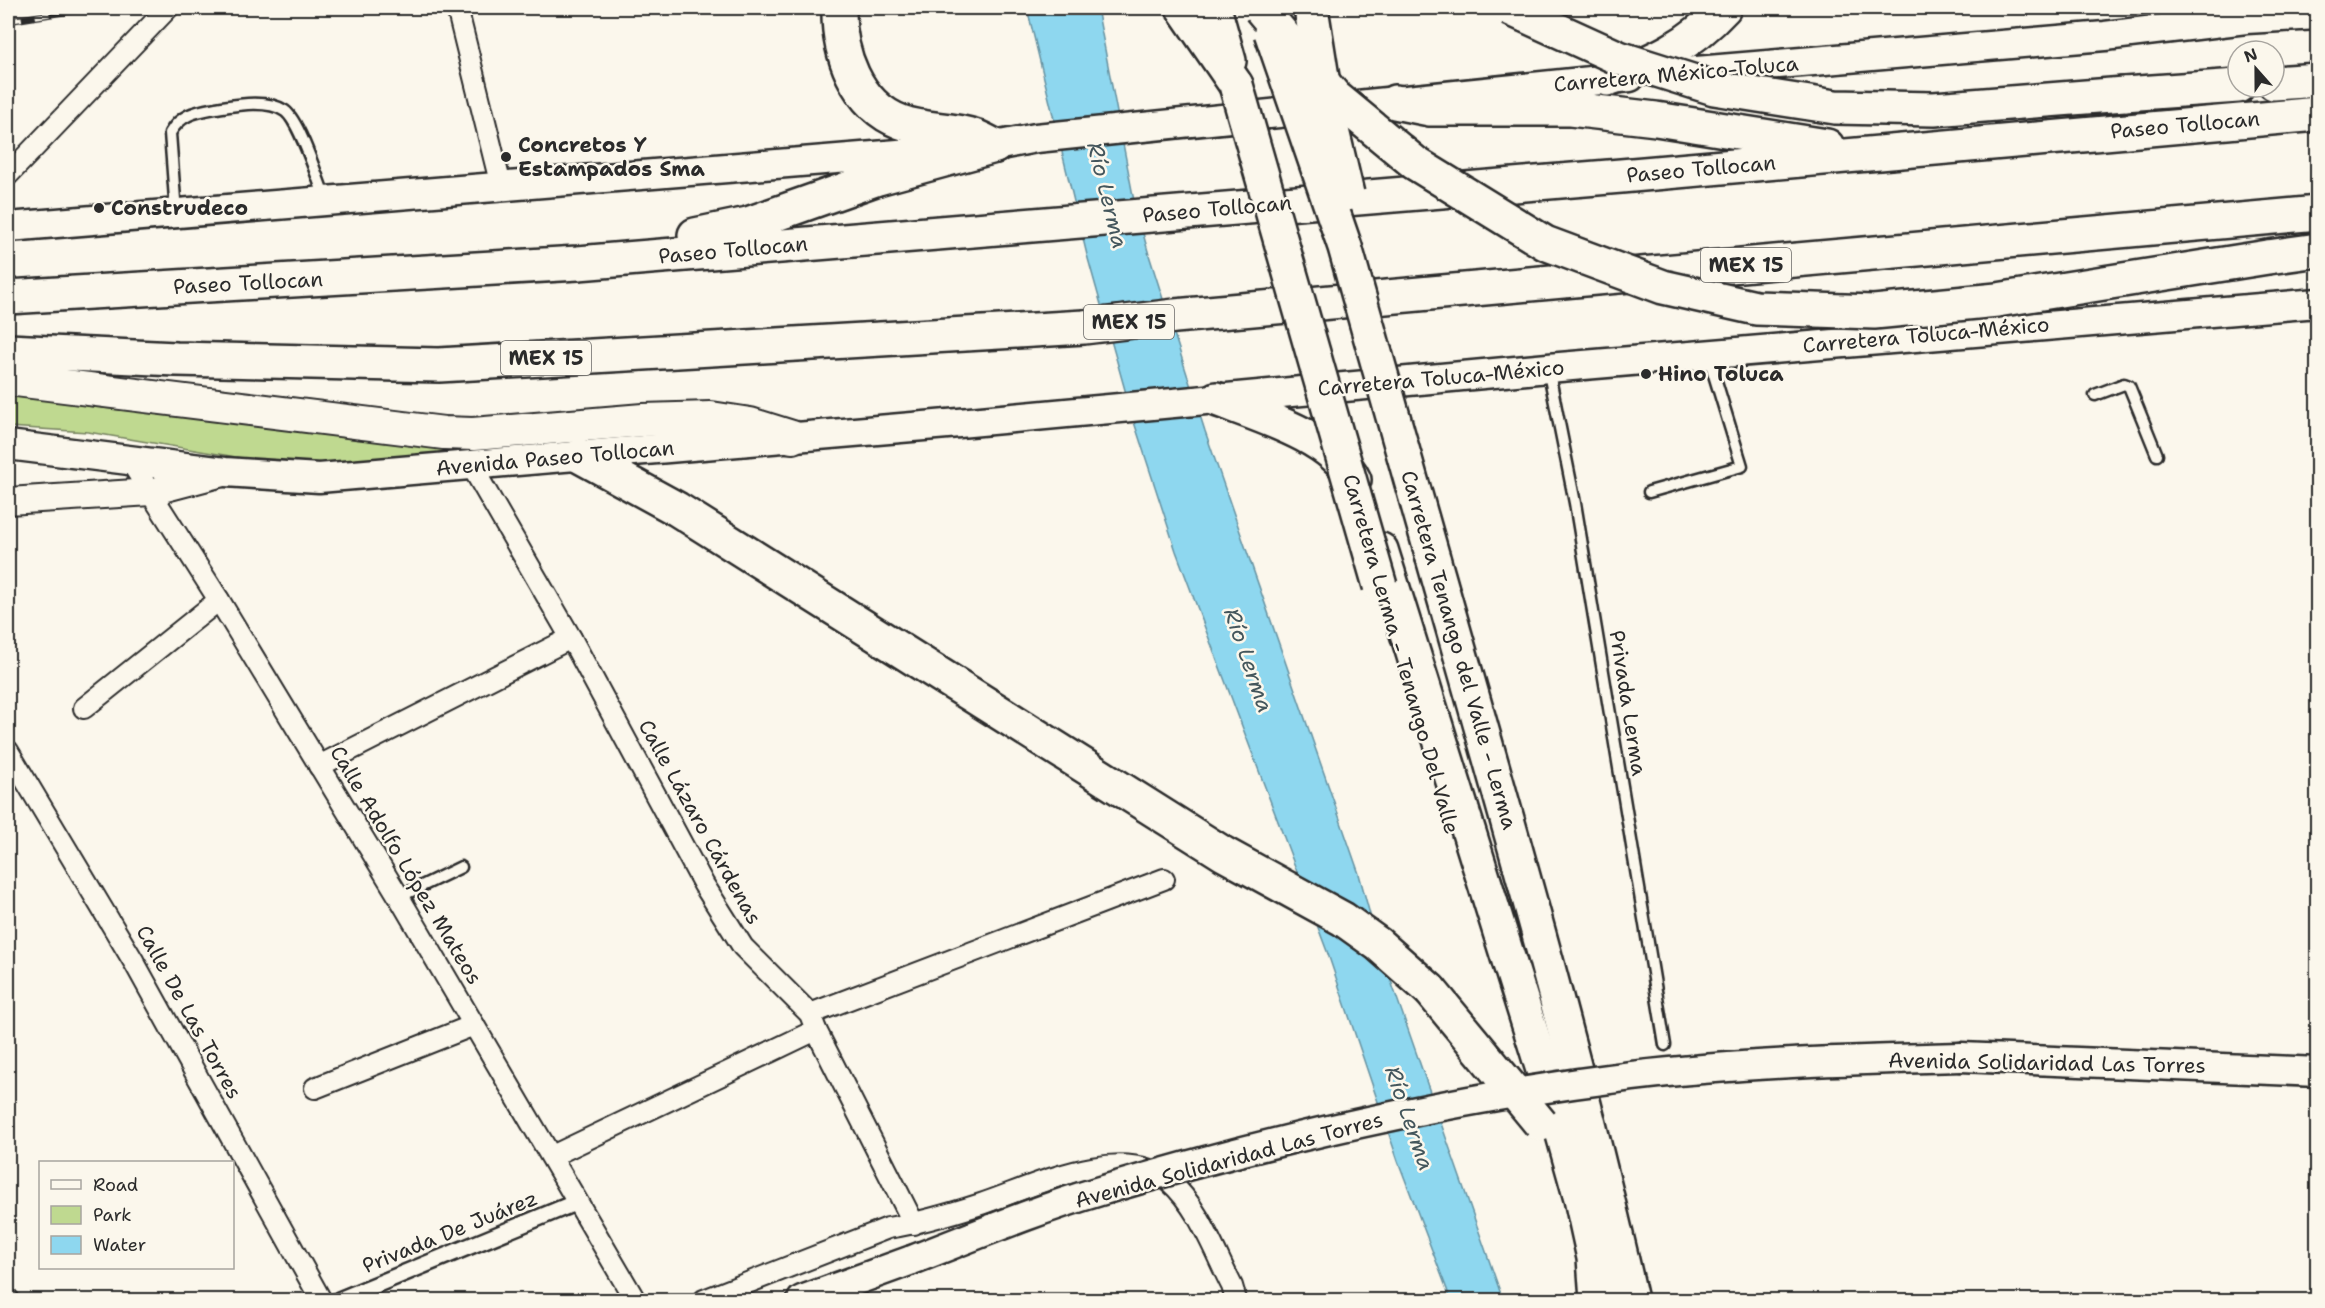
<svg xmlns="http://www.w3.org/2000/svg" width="2325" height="1308" viewBox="0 0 2325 1308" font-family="'Shantell Sans',sans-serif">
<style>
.green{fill:#bfd990;stroke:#75825e;stroke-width:1.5}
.water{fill:#8ed7ef;stroke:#6692a1;stroke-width:1.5}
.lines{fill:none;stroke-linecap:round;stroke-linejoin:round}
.service-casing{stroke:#2b2b2b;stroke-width:15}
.pedestrian-casing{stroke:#2b2b2b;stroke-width:20}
.minor-casing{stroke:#2b2b2b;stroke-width:24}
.tertiary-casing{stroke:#2b2b2b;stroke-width:30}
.secondary-casing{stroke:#2b2b2b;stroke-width:33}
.primary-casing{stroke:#2b2b2b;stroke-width:36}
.trunk-casing{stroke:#2b2b2b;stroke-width:38}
.motorway-casing{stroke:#2b2b2b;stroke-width:38}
.service{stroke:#fbf7ec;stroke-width:10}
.pedestrian{stroke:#fbf7ec;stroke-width:15}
.minor{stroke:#fbf7ec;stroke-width:20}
.tertiary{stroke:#fbf7ec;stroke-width:26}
.secondary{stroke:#fbf7ec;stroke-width:28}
.primary{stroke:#fbf7ec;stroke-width:32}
.trunk{stroke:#fbf7ec;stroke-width:33}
.motorway{stroke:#fbf7ec;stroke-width:33}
.rail-casing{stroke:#2b2b2b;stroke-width:7}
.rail{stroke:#fbf7ec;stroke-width:4.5;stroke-dasharray:14;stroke-linecap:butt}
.secondary-bridge-casing{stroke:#2b2b2b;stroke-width:33;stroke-linecap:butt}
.motorway-bridge-casing{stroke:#2b2b2b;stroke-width:38;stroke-linecap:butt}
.secondary-bridge{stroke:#fbf7ec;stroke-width:28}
.motorway-bridge{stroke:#fbf7ec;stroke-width:33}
.poi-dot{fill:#2b2b2b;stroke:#fbf7ec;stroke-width:2}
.labels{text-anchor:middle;stroke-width:5;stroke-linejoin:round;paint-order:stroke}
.shield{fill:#fbf7ec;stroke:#696865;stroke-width:1.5}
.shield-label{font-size:20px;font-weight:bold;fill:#2b2b2b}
.street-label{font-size:21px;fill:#2b2b2b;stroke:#fbf7ec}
.poi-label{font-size:21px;font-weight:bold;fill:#2b2b2b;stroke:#fbf7ec;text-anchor:start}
.water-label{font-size:22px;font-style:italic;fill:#44565c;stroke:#fbf7ec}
</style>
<rect width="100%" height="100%" fill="#fbf7ec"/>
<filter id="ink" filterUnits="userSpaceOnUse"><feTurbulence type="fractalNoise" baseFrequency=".0167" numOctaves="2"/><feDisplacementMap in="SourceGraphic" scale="12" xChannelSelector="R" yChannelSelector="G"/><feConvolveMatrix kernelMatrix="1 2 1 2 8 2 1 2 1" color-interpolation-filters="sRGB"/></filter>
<g filter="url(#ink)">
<path class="green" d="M8,393L93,407L407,439L463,452L301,468L88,432L8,427Z"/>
<path class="water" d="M1027,8H1097L1134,201L1149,255L1205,431L1359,874L1378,944L1503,1300H1451L1398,1161L1328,954L1176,551L1134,422L1087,255Z"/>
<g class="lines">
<defs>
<g id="service">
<path d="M176,213L170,133C181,114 195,112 216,108C236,105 267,99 285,111C300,122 318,181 326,200"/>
<path d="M1548,368L1575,503L1665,1045"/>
<path d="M2095,395L2124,384L2129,386L2157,455"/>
<path d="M1649,492L1742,466L1708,355"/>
<path d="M399,897L461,867"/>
</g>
<path id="pedestrian" d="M339,1300L577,1202"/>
<g id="minor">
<path d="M457,8L501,186"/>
<path d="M8,175L168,8"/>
<path d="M129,459L219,600L399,897L635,1300"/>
<path d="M471,465L571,638L704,885L743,947L810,1014L816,1030L914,1224"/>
<path d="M84,708L219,600"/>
<path d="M8,751L134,962L321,1300"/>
<path d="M319,766L571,638"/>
<path d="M810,1014L1164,879"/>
<path d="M315,1088L474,1025"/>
<path d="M552,1156L816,1030"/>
<path d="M8,1299L9,1300"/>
<path d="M704,1300L888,1228C920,1223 950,1214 981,1204C1030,1188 1122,1141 1169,1181C1199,1207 1214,1251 1232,1286L1236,1300"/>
</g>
<path id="tertiary" d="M8,501L151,492L223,473"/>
<g id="secondary">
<path d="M1673,73L2105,36L2246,19L2318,15"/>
<path d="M8,227L995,146L1036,138L1630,77"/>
<path d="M8,445L225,472L319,478L959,423L1548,368L2318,303"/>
<path d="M1961,1057L2318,1072"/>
<path d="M802,1300L912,1260"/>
</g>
<path id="primary" d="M8,379L444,433L473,434L643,420L711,418L750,424L792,437"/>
<g id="trunk">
<path d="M1395,102L1430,109H1570L1656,119L1827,146"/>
<path d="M695,235L748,224L878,178L995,146"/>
<path d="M8,297L578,263L1621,176L2318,114"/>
<path d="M8,351L176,359L439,365L1084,327L1175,316L2318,213"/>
</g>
<g id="motorway">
<path d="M839,8C838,52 856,105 901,122C925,131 951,128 974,136C981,138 988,143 995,146"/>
<path d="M1183,8L1236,85"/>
<path d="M1214,8L1229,61"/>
<path d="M1608,79C1656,60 1689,46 1724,8"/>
<path d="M2274,83L2318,80"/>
<path d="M2124,94L2238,86"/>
<path d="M2268,257L2318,250"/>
<path d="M1216,399C1257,415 1334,437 1354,480"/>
<path d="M580,456L677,509L1224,854L1343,919L1378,944L1430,990"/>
<path d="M1381,550L1562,1131L1581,1199L1594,1258L1597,1300"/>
<path d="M1433,558C1503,805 1575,1050 1631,1300"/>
</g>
</defs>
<use href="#service" class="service-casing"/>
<use href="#pedestrian" class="pedestrian-casing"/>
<use href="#minor" class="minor-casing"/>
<use href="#tertiary" class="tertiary-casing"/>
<use href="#secondary" class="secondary-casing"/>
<use href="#primary" class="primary-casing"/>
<use href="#trunk" class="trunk-casing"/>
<use href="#motorway" class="motorway-casing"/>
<use href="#service" class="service"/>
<use href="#pedestrian" class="pedestrian"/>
<use href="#minor" class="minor"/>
<use href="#tertiary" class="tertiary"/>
<use href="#secondary" class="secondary"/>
<use href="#primary" class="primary"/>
<use href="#trunk" class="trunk"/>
<use href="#motorway" class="motorway"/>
<defs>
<path id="rail" d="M8,21L89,8"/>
</defs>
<use href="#rail" class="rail-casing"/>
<use href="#rail" class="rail"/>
<defs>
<path id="secondary-bridge" d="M912,1260C974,1236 1036,1210 1100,1191C1273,1139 1452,1098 1632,1076C1742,1063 1851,1060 1961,1057"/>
<g id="motorway-bridge">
<path d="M1260,8L1335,97L1415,163L1545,243L1663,287L1756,308L1874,312L1997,300L2268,257"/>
<path d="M1311,8L1327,109L1347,194"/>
<path d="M1509,8L1619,58L1714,88L1835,107L1934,109L2124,94"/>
<path d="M1271,32L1345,247L1433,558"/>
<path d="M1236,85L1380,586"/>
<path d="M1430,990L1541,1124"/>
</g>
</defs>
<use href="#secondary-bridge" class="secondary-bridge-casing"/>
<use href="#motorway-bridge" class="motorway-bridge-casing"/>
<use href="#secondary-bridge" class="secondary-bridge"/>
<use href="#motorway-bridge" class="motorway-bridge"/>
</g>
</g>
<g class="poi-dot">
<circle cx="506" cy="157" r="6"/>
<circle cx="99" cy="208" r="6"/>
<circle cx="1646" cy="374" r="6"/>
</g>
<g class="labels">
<g class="shield">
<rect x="1701" y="248" width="90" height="34" rx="4.5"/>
<rect x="1084" y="305" width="90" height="34" rx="4.5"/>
<rect x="501" y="341" width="90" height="34" rx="4.5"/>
</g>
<g class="shield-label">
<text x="1746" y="272">MEX 15</text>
<text x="1129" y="329">MEX 15</text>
<text x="546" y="365">MEX 15</text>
</g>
<g class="street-label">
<text transform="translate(1676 74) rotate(-5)" y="7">Carretera México-Toluca</text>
<text transform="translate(2185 125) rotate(-5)" y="7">Paseo Tollocan</text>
<text transform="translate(1701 169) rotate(-5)" y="7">Paseo Tollocan</text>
<text transform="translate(1217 209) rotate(-5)" y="7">Paseo Tollocan</text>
<text transform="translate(733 250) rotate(-5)" y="7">Paseo Tollocan</text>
<text transform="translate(248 283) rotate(-3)" y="7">Paseo Tollocan</text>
<text transform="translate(1926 335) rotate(-5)" y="7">Carretera Toluca-México</text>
<text transform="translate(1441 378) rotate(-5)" y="7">Carretera Toluca-México</text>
<text transform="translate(555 458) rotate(-5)" y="7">Avenida Paseo Tollocan</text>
<text transform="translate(1459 650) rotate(74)" y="7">Carretera Tenango del Valle - Lerma</text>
<text transform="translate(1401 654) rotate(74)" y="7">Carretera Lerma - Tenango Del Valle</text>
<text transform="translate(1628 703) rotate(81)" y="7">Privada Lerma</text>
<text transform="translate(700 822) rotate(61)" y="7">Calle Lázaro Cárdenas</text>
<text transform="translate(406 865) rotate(59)" y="7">Calle Adolfo López Mateos</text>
<text transform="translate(189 1012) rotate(61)" y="7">Calle De Las Torres</text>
<text transform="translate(2047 1063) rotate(1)" y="7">Avenida Solidaridad Las Torres</text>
<text transform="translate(1229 1160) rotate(-15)" y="7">Avenida Solidaridad Las Torres</text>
<text transform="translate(450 1232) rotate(-22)" y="7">Privada De Juárez</text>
</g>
<g class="poi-label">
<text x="518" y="152">Concretos Y<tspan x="518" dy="24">Estampados Sma</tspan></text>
<text x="111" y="215">Construdeco</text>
<text x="1658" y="381">Hino Toluca</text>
</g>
<g class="water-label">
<text transform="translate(1108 195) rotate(76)" y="8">Río Lerma</text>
<text transform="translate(1249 660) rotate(71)" y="8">Río Lerma</text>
<text transform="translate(1410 1118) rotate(71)" y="8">Río Lerma</text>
</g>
</g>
<rect width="2325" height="1308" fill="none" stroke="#fbf7ec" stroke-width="30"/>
<rect x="15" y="15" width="2295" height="1278" fill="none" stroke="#2b2b2b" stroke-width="2" filter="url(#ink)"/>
<rect x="39" y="1161" width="195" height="108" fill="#fbf7ec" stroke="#a8a59f" stroke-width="1.5"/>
<rect x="51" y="1180" width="30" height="9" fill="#fbf7ec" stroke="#a8a59f" stroke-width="1.5"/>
<text x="93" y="1191" font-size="18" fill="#2b2b2b">Road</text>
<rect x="51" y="1206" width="30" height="18" fill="#bfd990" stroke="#a8a59f" stroke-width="1.5"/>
<text x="93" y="1221" font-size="18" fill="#2b2b2b">Park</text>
<rect x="51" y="1236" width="30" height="18" fill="#8ed7ef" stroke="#a8a59f" stroke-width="1.5"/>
<text x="93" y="1251" font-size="18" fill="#2b2b2b">Water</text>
<g transform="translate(2256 69) rotate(339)"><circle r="28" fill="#fbf7ec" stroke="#a8a59f" stroke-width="1.5"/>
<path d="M0-4.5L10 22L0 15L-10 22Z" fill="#2b2b2b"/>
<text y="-9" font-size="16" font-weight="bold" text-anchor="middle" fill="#2b2b2b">N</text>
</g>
</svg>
